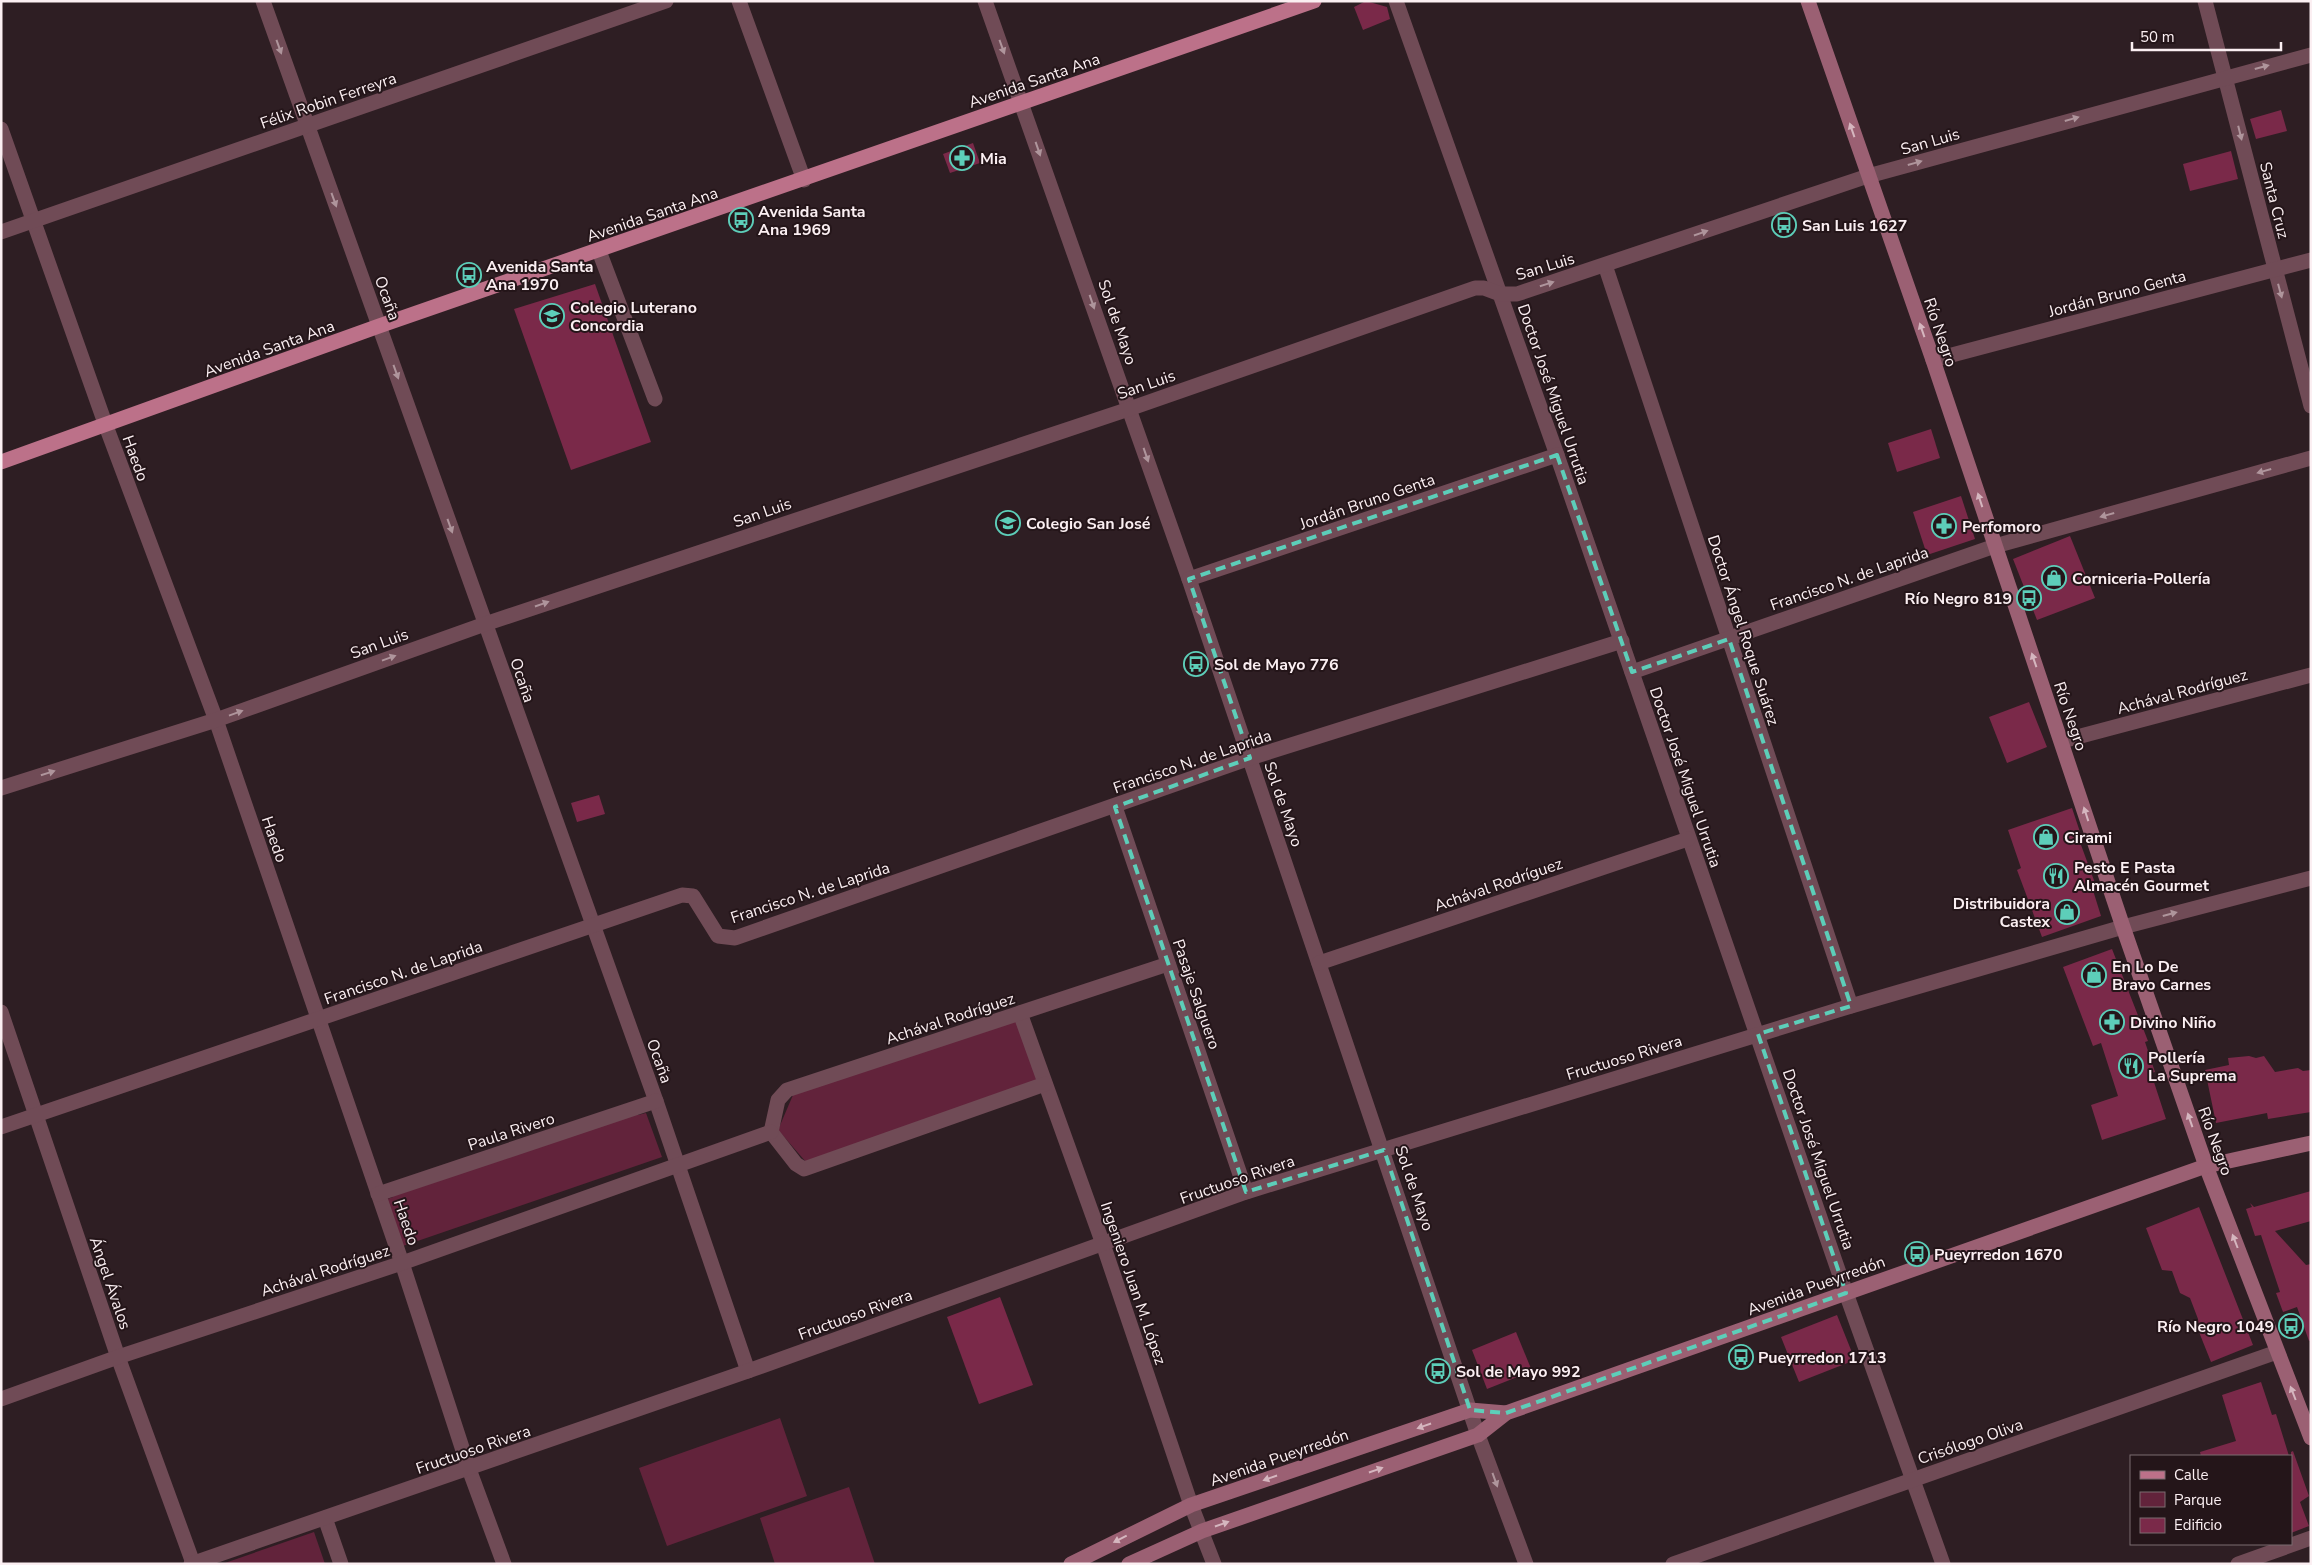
<svg xmlns="http://www.w3.org/2000/svg" width="2312" height="1565" viewBox="0 0 2312 1565" font-family="'Nunito Sans',sans-serif">
<style>
.green{fill:#62233b}
.building{fill:#7a2949}
.lines{fill:none;stroke-linecap:round;stroke-linejoin:round}
.street{stroke:#704b56;stroke-width:15}
.secondary{stroke:#9b6073;stroke-width:15}
.primary{stroke:#bc7189;stroke-width:15}
.oneway{fill:#af959c}
.oneway2{fill:#d5b6bf}
.marked{fill:none;stroke:#5dceb9;stroke-width:4;stroke-dasharray:10 6;stroke-linejoin:round}
.labels{text-anchor:middle;stroke-width:4;stroke-linejoin:round;paint-order:stroke}
.street-label{font-size:16px;fill:#fbeff2;stroke:#241519}
.poi-label{font-size:16px;font-weight:bold;fill:#fbeff2;stroke:#241519;text-anchor:start}
</style>
<rect width="100%" height="100%" fill="#2e1e23"/>
<g class="green">
<path d="M1018,1019L1039,1080L806,1162L778,1130L793,1095Z"/>
<path d="M637,1112L638,1115L646,1113L662,1157L403,1246L387,1199L393,1197V1195Z"/>
<path d="M780,1418L807,1496L667,1546L639,1468Z"/>
<path d="M849,1487L875,1564H775L760,1518Z"/>
<path d="M314,1532L325,1564H222Z"/>
</g>
<g class="building">
<path d="M1366,1L1387,7L1390,19L1363,30L1354,7Z"/>
<path d="M2281,110L2287,131L2256,139L2250,119Z"/>
<path d="M973,143L980,163L950,173L943,154Z"/>
<path d="M2231,151L2238,179L2190,191L2183,164Z"/>
<path d="M595,284L651,442L571,470L514,309Z"/>
<path d="M1931,429L1940,458L1897,472L1888,443Z"/>
<path d="M1961,496L1975,539L1927,555L1913,512Z"/>
<path d="M2070,536L2095,598L2037,620L2013,559Z"/>
<path d="M2029,702L2047,747L2007,763L1989,717Z"/>
<path d="M599,795L605,814L577,822L571,803Z"/>
<path d="M2072,808L2084,844L2081,845L2095,883L2091,884L2101,916L2042,937L2017,870L2021,868L2008,830Z"/>
<path d="M2112,949L2148,1041L2145,1042L2155,1072L2151,1073L2166,1119L2102,1140L2091,1105L2118,1096L2101,1043L2093,1046L2063,967Z"/>
<path d="M2249,1056L2256,1058L2264,1056L2275,1072L2298,1068L2303,1071L2311,1070V1112L2268,1119L2267,1113L2216,1123L2205,1070L2229,1065L2228,1058Z"/>
<path d="M2311,1191V1221L2275,1231L2306,1265L2311,1264V1340L2309,1341L2297,1307L2283,1312L2276,1293L2280,1292L2261,1235L2255,1236L2246,1209L2252,1207L2250,1203L2254,1207Z"/>
<path d="M2199,1207L2253,1345L2211,1362L2199,1332L2198,1319L2190,1298L2180,1293L2172,1271L2162,1270L2146,1228Z"/>
<path d="M1000,1297L1033,1385L979,1404L947,1317Z"/>
<path d="M1837,1315L1855,1360L1799,1382L1781,1337Z"/>
<path d="M1516,1332L1532,1371L1487,1389L1472,1350Z"/>
<path d="M2261,1382L2272,1415L2276,1414L2289,1456H2201L2200,1452L2236,1441L2222,1395Z"/>
<path d="M2293,1451L2309,1496L2300,1502L2309,1526L2291,1533V1452Z"/>
</g>
<g class="lines">
<g class="street">
<path d="M263,1L656,1101L748,1371"/>
<path d="M739,1L804,180"/>
<path d="M985,1L1189,579L1478,1435L1526,1564"/>
<path d="M1396,1L1557,455L1846,1293L1943,1564"/>
<path d="M2205,1L2311,406"/>
<path d="M1,129L106,426L216,720L402,1263L469,1469L504,1564"/>
<path d="M1,232L666,1"/>
<path d="M599,251L655,399"/>
<path d="M1605,265L1851,1006"/>
<path d="M1933,360L2311,260"/>
<path d="M1189,579L1557,455"/>
<path d="M1632,672L1995,546L2311,458"/>
<path d="M2062,741L2311,675"/>
<path d="M1,788L216,720L485,624L1129,409L1475,288H1484L1500,294H1517L1868,176L2311,55"/>
<path d="M1115,807L1246,1192"/>
<path d="M1319,963L1688,839"/>
<path d="M1,1012L118,1357L193,1563"/>
<path d="M1020,1013L1103,1244L1191,1505L1214,1564"/>
<path d="M1045,1084L804,1169L796,1164L771,1132L778,1100L787,1090L1168,964"/>
<path d="M1,1127L682,895L693,896L718,936L735,938L1250,758L1622,641"/>
<path d="M378,1194L656,1101"/>
<path d="M1,1399L118,1357L402,1263L771,1132"/>
<path d="M325,1518L341,1564"/>
<path d="M191,1564L748,1371L1246,1192L1851,1006L2123,927L2311,878"/>
<path d="M1673,1564L2277,1352"/>
<path d="M2238,1564L2311,1538"/>
</g>
<g class="secondary">
<path d="M1808,1L1933,360L2123,927L2206,1166L2311,1438"/>
<path d="M1071,1564L1191,1505L1470,1410L1506,1413"/>
<path d="M1129,1564L1202,1531L1478,1435L1506,1413L2206,1166L2311,1143"/>
</g>
<path class="primary" d="M1,462L379,326L1314,1"/>
</g>
<defs><path id="oneway-solid" d="M-6-.8H1V-3.2L6.5 0L1 3.2V.8H-6Z" transform="scale(1.25)"/></defs>
<g class="oneway">
<use href="#oneway-solid" transform="translate(279 47) rotate(70)"/>
<use href="#oneway-solid" transform="translate(1002 47) rotate(70)"/>
<use href="#oneway-solid" transform="translate(2262 67) rotate(-15)"/>
<use href="#oneway-solid" transform="translate(2072 119) rotate(-16)"/>
<use href="#oneway-solid" transform="translate(2240 133) rotate(76)"/>
<use href="#oneway-solid" transform="translate(1038 149) rotate(71)"/>
<use href="#oneway-solid" transform="translate(1915 163) rotate(-16)"/>
<use href="#oneway-solid" transform="translate(334 200) rotate(70)"/>
<use href="#oneway-solid" transform="translate(1701 233) rotate(-19)"/>
<use href="#oneway-solid" transform="translate(1547 284) rotate(-18)"/>
<use href="#oneway-solid" transform="translate(2280 291) rotate(75)"/>
<use href="#oneway-solid" transform="translate(1092 302) rotate(71)"/>
<use href="#oneway-solid" transform="translate(396 372) rotate(70)"/>
<use href="#oneway-solid" transform="translate(1146 455) rotate(71)"/>
<use href="#oneway-solid" transform="translate(2264 471) rotate(164)"/>
<use href="#oneway-solid" transform="translate(2107 515) rotate(164)"/>
<use href="#oneway-solid" transform="translate(450 526) rotate(70)"/>
<use href="#oneway-solid" transform="translate(542 604) rotate(-19)"/>
<use href="#oneway-solid" transform="translate(1199 609) rotate(71)"/>
<use href="#oneway-solid" transform="translate(389 658) rotate(-20)"/>
<use href="#oneway-solid" transform="translate(236 713) rotate(-20)"/>
<use href="#oneway-solid" transform="translate(48 773) rotate(-18)"/>
<use href="#oneway-solid" transform="translate(2170 914) rotate(-15)"/>
<use href="#oneway-solid" transform="translate(1495 1480) rotate(70)"/>
</g>
<g class="oneway2">
<use href="#oneway-solid" transform="translate(1852 130) rotate(-109)"/>
<use href="#oneway-solid" transform="translate(1922 330) rotate(-109)"/>
<use href="#oneway-solid" transform="translate(1980 500) rotate(-108)"/>
<use href="#oneway-solid" transform="translate(2034 660) rotate(-109)"/>
<use href="#oneway-solid" transform="translate(2086 814) rotate(-108)"/>
<use href="#oneway-solid" transform="translate(2190 1120) rotate(-109)"/>
<use href="#oneway-solid" transform="translate(2235 1241) rotate(-111)"/>
<use href="#oneway-solid" transform="translate(2293 1393) rotate(-111)"/>
<use href="#oneway-solid" transform="translate(1424 1426) rotate(161)"/>
<use href="#oneway-solid" transform="translate(1376 1470) rotate(-19)"/>
<use href="#oneway-solid" transform="translate(1270 1478) rotate(161)"/>
<use href="#oneway-solid" transform="translate(1222 1524) rotate(-19)"/>
<use href="#oneway-solid" transform="translate(1120 1539) rotate(153)"/>
</g>
<path class="marked" d="M1557,455L1632,672L1729,639L1851,1006L1758,1034L1846,1293L1506,1413L1470,1410L1384,1150L1246,1192L1115,807L1250,758L1189,579Z"/>
<defs>
<symbol id="pharmacy-ring" viewBox="-11 -11 22 22"><circle r="9.5" fill="#241519" stroke="#5dceb9" stroke-width="1.5"/><path d="M-2-6h4v4h4v4h-4v4h-4v-4h-4v-4h4Z" fill="#5dceb9"/></symbol>
<symbol id="bus-ring" viewBox="-11 -11 22 22"><circle r="9.5" fill="#241519" stroke="#5dceb9" stroke-width="1.5"/><path d="M-5-6H5V4H4V6H2V4H-2V6H-4V4H-5ZM-3.5-4V0h7V-4ZM-3.5 1.2v1.5H-2V1.2ZM2 1.2v1.5H3.5V1.2Z" fill="#5dceb9"/></symbol>
<symbol id="school-ring" viewBox="-11 -11 22 22"><circle r="9.5" fill="#241519" stroke="#5dceb9" stroke-width="1.5"/><path d="M0-5L7-2L0 1L-7-2ZM-4 1L0 2.5L4 1V4Q0 6-4 4Z" fill="#5dceb9"/></symbol>
<symbol id="shop-ring" viewBox="-11 -11 22 22"><circle r="9.5" fill="#241519" stroke="#5dceb9" stroke-width="1.5"/><path d="M-5-2.5h2.3a2.7 3.5 0 0 1 5.4 0H5L5.5 6h-11ZM-1.5-2.5h3a1.5 2.3 0 0 0-3 0Z" fill="#5dceb9"/></symbol>
<symbol id="restaurant-ring" viewBox="-11 -11 22 22"><circle r="9.5" fill="#241519" stroke="#5dceb9" stroke-width="1.5"/><path d="M-5-6h1v4h1v-4h1v4h1v-4h1v5L-1.5 .5V6h-2V.5L-5-1ZM5-6V6H3V1.5H1.5Q1.5-4 5-6Z" fill="#5dceb9"/></symbol>
</defs>
<g fill-rule="evenodd">
<use href="#pharmacy-ring" x="948" y="144" width="28" height="28"/>
<use href="#bus-ring" x="727" y="206" width="28" height="28"/>
<use href="#bus-ring" x="1770" y="211" width="28" height="28"/>
<use href="#bus-ring" x="455" y="261" width="28" height="28"/>
<use href="#school-ring" x="538" y="302" width="28" height="28"/>
<use href="#school-ring" x="994" y="509" width="28" height="28"/>
<use href="#pharmacy-ring" x="1930" y="512" width="28" height="28"/>
<use href="#shop-ring" x="2040" y="564" width="28" height="28"/>
<use href="#bus-ring" x="2015" y="584" width="28" height="28"/>
<use href="#bus-ring" x="1182" y="650" width="28" height="28"/>
<use href="#shop-ring" x="2032" y="823" width="28" height="28"/>
<use href="#restaurant-ring" x="2042" y="862" width="28" height="28"/>
<use href="#shop-ring" x="2053" y="898" width="28" height="28"/>
<use href="#shop-ring" x="2080" y="961" width="28" height="28"/>
<use href="#pharmacy-ring" x="2098" y="1008" width="28" height="28"/>
<use href="#restaurant-ring" x="2117" y="1052" width="28" height="28"/>
<use href="#bus-ring" x="1903" y="1240" width="28" height="28"/>
<use href="#bus-ring" x="2277" y="1312" width="28" height="28"/>
<use href="#bus-ring" x="1727" y="1343" width="28" height="28"/>
<use href="#bus-ring" x="1424" y="1357" width="28" height="28"/>
</g>
<g class="labels">
<g class="street-label">
<text transform="translate(1034 80) rotate(-19)" y="6">Avenida Santa Ana</text>
<text transform="translate(328 100) rotate(-19)" y="6">Félix Robin Ferreyra</text>
<text transform="translate(1930 141) rotate(-16)" y="6">San Luis</text>
<text transform="translate(2275 200) rotate(76)" y="6">Santa Cruz</text>
<text transform="translate(652 214) rotate(-19)" y="6">Avenida Santa Ana</text>
<text transform="translate(1545 266) rotate(-17)" y="6">San Luis</text>
<text transform="translate(2117 293) rotate(-15)" y="6">Jordán Bruno Genta</text>
<text transform="translate(388 298) rotate(70)" y="6">Ocaña</text>
<text transform="translate(1118 322) rotate(71)" y="6">Sol de Mayo</text>
<text transform="translate(1941 332) rotate(71)" y="6">Río Negro</text>
<text transform="translate(269 348) rotate(-20)" y="6">Avenida Santa Ana</text>
<text transform="translate(1146 384) rotate(-19)" y="6">San Luis</text>
<text transform="translate(1554 394) rotate(71)" y="6">Doctor José Miguel Urrutia</text>
<text transform="translate(136 458) rotate(70)" y="6">Haedo</text>
<text transform="translate(1367 501) rotate(-19)" y="6">Jordán Bruno Genta</text>
<text transform="translate(762 512) rotate(-19)" y="6">San Luis</text>
<text transform="translate(1849 578) rotate(-19)" y="6">Francisco N. de Laprida</text>
<text transform="translate(1744 630) rotate(72)" y="6">Doctor Ángel Roque Suárez</text>
<text transform="translate(379 643) rotate(-20)" y="6">San Luis</text>
<text transform="translate(523 680) rotate(71)" y="6">Ocaña</text>
<text transform="translate(2182 691) rotate(-15)" y="6">Achával Rodríguez</text>
<text transform="translate(2071 716) rotate(71)" y="6">Río Negro</text>
<text transform="translate(1192 761) rotate(-19)" y="6">Francisco N. de Laprida</text>
<text transform="translate(1686 777) rotate(71)" y="6">Doctor José Miguel Urrutia</text>
<text transform="translate(1284 804) rotate(71)" y="6">Sol de Mayo</text>
<text transform="translate(275 839) rotate(71)" y="6">Haedo</text>
<text transform="translate(1498 884) rotate(-19)" y="6">Achával Rodríguez</text>
<text transform="translate(810 892) rotate(-18)" y="6">Francisco N. de Laprida</text>
<text transform="translate(403 972) rotate(-19)" y="6">Francisco N. de Laprida</text>
<text transform="translate(1197 994) rotate(71)" y="6">Pasaje Salguero</text>
<text transform="translate(950 1018) rotate(-18)" y="6">Achával Rodríguez</text>
<text transform="translate(1624 1057) rotate(-17)" y="6">Fructuoso Rivera</text>
<text transform="translate(660 1061) rotate(70)" y="6">Ocaña</text>
<text transform="translate(511 1131) rotate(-18)" y="6">Paula Rivero</text>
<text transform="translate(2216 1141) rotate(70)" y="6">Río Negro</text>
<text transform="translate(1819 1159) rotate(71)" y="6">Doctor José Miguel Urrutia</text>
<text transform="translate(1237 1179) rotate(-19)" y="6">Fructuoso Rivera</text>
<text transform="translate(1415 1188) rotate(71)" y="6">Sol de Mayo</text>
<text transform="translate(407 1222) rotate(71)" y="6">Haedo</text>
<text transform="translate(325 1270) rotate(-18)" y="6">Achával Rodríguez</text>
<text transform="translate(111 1283) rotate(71)" y="6">Ángel Ávalos</text>
<text transform="translate(1134 1283) rotate(71)" y="6">Ingeniero Juan M. López</text>
<text transform="translate(1816 1285) rotate(-20)" y="6">Avenida Pueyrredón</text>
<text transform="translate(855 1314) rotate(-20)" y="6">Fructuoso Rivera</text>
<text transform="translate(1970 1441) rotate(-19)" y="6">Crisólogo Oliva</text>
<text transform="translate(473 1449) rotate(-19)" y="6">Fructuoso Rivera</text>
<text transform="translate(1279 1457) rotate(-19)" y="6">Avenida Pueyrredón</text>
</g>
<g class="poi-label">
<text x="980" y="164">Mia</text>
<text x="758" y="217">Avenida Santa<tspan x="758" dy="18">Ana 1969</tspan></text>
<text x="1802" y="231">San Luis 1627</text>
<text x="486" y="272">Avenida Santa<tspan x="486" dy="18">Ana 1970</tspan></text>
<text x="570" y="313">Colegio Luterano<tspan x="570" dy="18">Concordia</tspan></text>
<text x="1026" y="529">Colegio San José</text>
<text x="1962" y="532">Perfomoro</text>
<text x="2072" y="584">Corniceria-Pollería</text>
<text x="2012" y="604" text-anchor="end">Río Negro 819</text>
<text x="1214" y="670">Sol de Mayo 776</text>
<text x="2064" y="843">Cirami</text>
<text x="2074" y="873">Pesto E Pasta<tspan x="2074" dy="18">Almacén Gourmet</tspan></text>
<text x="2050" y="909" text-anchor="end">Distribuidora<tspan x="2050" dy="18">Castex</tspan></text>
<text x="2112" y="972">En Lo De<tspan x="2112" dy="18">Bravo Carnes</tspan></text>
<text x="2130" y="1028">Divino Niño</text>
<text x="2148" y="1063">Pollería<tspan x="2148" dy="18">La Suprema</tspan></text>
<text x="1934" y="1260">Pueyrredon 1670</text>
<text x="2274" y="1332" text-anchor="end">Río Negro 1049</text>
<text x="1758" y="1363">Pueyrredon 1713</text>
<text x="1456" y="1377">Sol de Mayo 992</text>
</g>
</g>
<rect width="2312" height="1565" fill="none" stroke="#fbeff2" stroke-width="5"/>
<rect x="2130" y="1455" width="162" height="90" fill="#241519" stroke="#7a6c70"/>
<rect x="2140" y="1471" width="25" height="8" fill="#bc7189" stroke="#7a6c70"/>
<text x="2174" y="1480" font-size="15" fill="#fbeff2">Calle</text>
<rect x="2140" y="1492" width="25" height="15" fill="#62233b" stroke="#7a6c70"/>
<text x="2174" y="1505" font-size="15" fill="#fbeff2">Parque</text>
<rect x="2140" y="1518" width="25" height="15" fill="#7a2949" stroke="#7a6c70"/>
<text x="2174" y="1530" font-size="15" fill="#fbeff2">Edificio</text>
<path d="M2132 42v8h149v-8" fill="none" stroke="#fbeff2" stroke-width="2.5"/>
<text x="2140" y="42" font-size="15" fill="#fbeff2" stroke="#241519" stroke-width="4" paint-order="stroke">50 m</text>
</svg>
